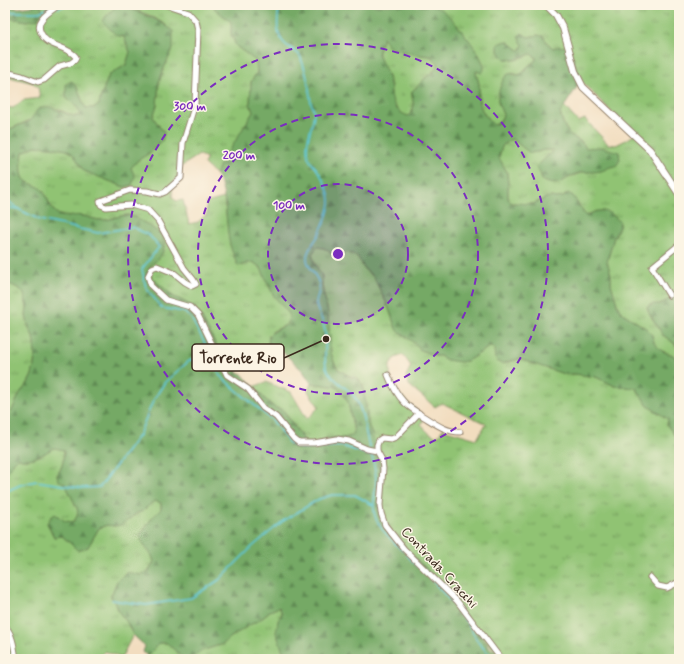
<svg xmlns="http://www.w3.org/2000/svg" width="684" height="664" viewBox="0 0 684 664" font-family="Mynerve,sans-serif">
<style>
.grass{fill:url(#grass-tufts);stroke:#667648;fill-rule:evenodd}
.forest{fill:url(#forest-firs);stroke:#586a42;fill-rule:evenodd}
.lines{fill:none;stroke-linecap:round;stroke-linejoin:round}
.stream{stroke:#5cc7d7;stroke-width:1.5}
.minor-casing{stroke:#96846e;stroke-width:7}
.tertiary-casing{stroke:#96846e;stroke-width:8}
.minor{stroke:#fff;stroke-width:5}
.tertiary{stroke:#fff;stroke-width:6}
.ring{fill:none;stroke:#7b2cbf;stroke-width:2;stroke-dasharray:7 5}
.labels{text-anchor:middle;stroke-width:3;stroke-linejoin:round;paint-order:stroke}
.street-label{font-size:14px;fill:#3b2a1e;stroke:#fcf5e5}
.centre{fill:#7b2cbf;stroke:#fcf5e5;stroke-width:2}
.ring-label{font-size:12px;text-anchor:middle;font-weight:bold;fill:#7b2cbf;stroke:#fcf5e5;stroke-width:3;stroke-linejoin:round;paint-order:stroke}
.leader{fill:none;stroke:#3b2a1e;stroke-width:1.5}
.callout-dot{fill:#3b2a1e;stroke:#fcf5e5;stroke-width:1.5}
.callout{fill:#fcf5e5;stroke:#3b2a1e;stroke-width:1.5}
.callout-label{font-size:15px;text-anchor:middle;font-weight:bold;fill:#3b2a1e}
</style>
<defs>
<pattern id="grass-tufts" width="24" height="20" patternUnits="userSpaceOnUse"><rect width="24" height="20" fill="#90c373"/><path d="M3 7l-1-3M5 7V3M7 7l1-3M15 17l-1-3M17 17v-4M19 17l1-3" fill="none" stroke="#779f5e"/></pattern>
<pattern id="forest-firs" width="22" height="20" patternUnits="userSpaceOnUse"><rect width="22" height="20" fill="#74a965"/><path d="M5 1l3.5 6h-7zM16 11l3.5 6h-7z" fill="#608a53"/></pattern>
</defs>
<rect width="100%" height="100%" fill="#fcf5e5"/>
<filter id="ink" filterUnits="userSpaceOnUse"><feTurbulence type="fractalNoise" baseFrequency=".025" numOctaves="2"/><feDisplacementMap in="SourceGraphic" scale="8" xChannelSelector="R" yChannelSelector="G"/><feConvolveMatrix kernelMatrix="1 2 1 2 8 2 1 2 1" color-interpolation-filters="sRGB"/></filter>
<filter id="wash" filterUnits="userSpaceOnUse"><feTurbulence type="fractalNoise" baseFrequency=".012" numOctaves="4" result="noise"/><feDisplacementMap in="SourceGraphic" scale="16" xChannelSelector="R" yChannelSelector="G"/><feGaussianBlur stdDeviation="0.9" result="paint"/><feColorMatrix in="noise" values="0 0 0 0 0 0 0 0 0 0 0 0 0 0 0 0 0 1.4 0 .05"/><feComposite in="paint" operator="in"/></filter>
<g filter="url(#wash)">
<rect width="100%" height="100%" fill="#f2ddbf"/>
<g class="grass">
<path d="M40,5H122L115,7L102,21L116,35L124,37L130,52L126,65L109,75L101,96L99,105L94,108H86L83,103L78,89L76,106L80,112V116H73L58,109L34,116L30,120L10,129L5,134V107L13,108L24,100L40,98L38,87L33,83L5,76V17L27,21L43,11Z"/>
<path d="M124,5H213L215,9L232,22L231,33L236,46L256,61L257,72L251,82L250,104L253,112C241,133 228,154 215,174L204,164L207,158L199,155L182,166L179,175L173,184L172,196L176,201L183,200L189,224L198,222L207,214L206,203L224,198L230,244L238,266L253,262L261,268L267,282L274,296L289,314L288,324L273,331L269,335L268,347L248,353L237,371L230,369L226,364L202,318L194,307L181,300L174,297L160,285L148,273C149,271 149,269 150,267C151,264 154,263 156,261C161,257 164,251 164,245C164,242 163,238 162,236C157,230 135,216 128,215C118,215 110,221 101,220C95,220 89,217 83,216C76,214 69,219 62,216C49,212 50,199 42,190C38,185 31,185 26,181C19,176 22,159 23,152L35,146L51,147L67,150L73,154L103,178L124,187L132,185L131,168L138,160L148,154L162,141L164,132L159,126L153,117L157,105L159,82L164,68L173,49L166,25L151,16L130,8Z"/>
<path d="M427,5H679V292C673,295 667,302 660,304C655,305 652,304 647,307L649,313L663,335L675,344H679V362L673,355L662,351L654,343V341L647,329L621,312L617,304L611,284V274L607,262L614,237L619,227L602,211L594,212L590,214L585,215L579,205L568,193L563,197L556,198L551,197L546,198L533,204L512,203L508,199V184L507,172L499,158C501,147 502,144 512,139L530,153L538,152L543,150H555L549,154L540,172L542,180C558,188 563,179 578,174C585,171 593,172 600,171C603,170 606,168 609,167L586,148L582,142L570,135L564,125L560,113L564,106L578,122L585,119L608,144L616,145L626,140L634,135L581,81L560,47L553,48L538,35L528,37L520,51L507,41L515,60L531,54L536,57V60L528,66L524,72L519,75L512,73L498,101L503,115L500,122L494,125C487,119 480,110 479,100C478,95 480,89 479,84C478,79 476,75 476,71L484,66L478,53L463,32L440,9Z"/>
<path d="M383,36L418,55C428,54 433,57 439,64L432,73L424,79L418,86L412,91C411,102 418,106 408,117C398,112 392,104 390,93C390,90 391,86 390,83C388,75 381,62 378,54Z"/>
<path d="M317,247L324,248L331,253L347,252L357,255L365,270L373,276L388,306L396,329L419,346V349L435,356H440L447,360L467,361L491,346L494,348L495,358L502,364L519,359L564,374H575L596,377L615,386L636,388L648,406L668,419L667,425L679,441V659H505L499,655L399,542L381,517L380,467L378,457L372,434L369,428L363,386L358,379L351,377L338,369L334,362L331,353L328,313L322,286V276L315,264L312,254ZM403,355L411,366L406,376L409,385L435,407L442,403L486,424L477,439L443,429L437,437L429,433L421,425L424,418L397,392L390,379V364L395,358Z"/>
<path d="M5,282L20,289L24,294L27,307L26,316L29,328L33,336L35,353L34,366L32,375L28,383L20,393L10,415L5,422Z"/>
<path d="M266,382L291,392L307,419L319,407L308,391L311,383L337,387L345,397L348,402L354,433L352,436L344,438L335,437L314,444L305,441L283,410L274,407L266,400L253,387Z"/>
<path d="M54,447L64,450C64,459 63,467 57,475L65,483L77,508C79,514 77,518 73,522L65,521L47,523L54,537L62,536L70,543L78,551L88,547L99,528L107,525L115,526L138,513L143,511L150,504L155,501L161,503V509L152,518L140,535L152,556L154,562L149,571L140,575L117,581L111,596L121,615L127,622L133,635L121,658L105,651L97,659L90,655L85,659H5V471H7L14,462L18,458C33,462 43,454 54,447Z"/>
<path d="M279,607L282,613L278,621L284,653L286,659H190L201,651L223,644L231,637L248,626L264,617L268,612Z"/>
<path d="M160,643H168L182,657L185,659H144Z"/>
</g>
<g class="forest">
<path d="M5,5L18,8L40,5L43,11L38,19L27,21L5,17Z"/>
<path d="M122,5C126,6 128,7 131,9C146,15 160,20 173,31V49L164,68L159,82L157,105L153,117L159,126L164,132L162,141L156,147L148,154L138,160L131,168L135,176L132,185L124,187L84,171L73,154L67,150L51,147L35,146L23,152C22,160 19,176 26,181C31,185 38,185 42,190C50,199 49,212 62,216C69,218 76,214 83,216C89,217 95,220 101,220C110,221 118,215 128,215C135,216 157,230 162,236C163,238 164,242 164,245C164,251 161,257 156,261C154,263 151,264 150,267C149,269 149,271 148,273L160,285L174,297L181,300L194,307L202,318L226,364L230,369L242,374L266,400L274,407L283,410L305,442L314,444L327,438H344L352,436L354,432L348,402L345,397L337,387L311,383L303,371L275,345L268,347L269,335L273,332L288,324L289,314L274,296L267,282L261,268L253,262L238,266C235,259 232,252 230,245C225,226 228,189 215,174L253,112L250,104L251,82L257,72L256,61L236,46L231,33V22L215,9L213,5H427C431,6 438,7 442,10C452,17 483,55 484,67C484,70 484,70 482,73L476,71C476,76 478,79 479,84C480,89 478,95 479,100C480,110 487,119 494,125L500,122L503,115C502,111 498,105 498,101C497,94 502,79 507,75C511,72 515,75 519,75L524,72L528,66L536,60V57L531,54L515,60L505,59L498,52V44L507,41L520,51L523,45L518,37L522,33L528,37L538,35L544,37L547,43L553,48C557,46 563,47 569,46L581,81L560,113C562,121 565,131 572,136C578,141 581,140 586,148L601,147L619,152L620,160L616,166C607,167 608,169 601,171C594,173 586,171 579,173C564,177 560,190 542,180L540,172L536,167L554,150H543L538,152L530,153L512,139C502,144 501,147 499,158L507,172L508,184V199L512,203L533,204L546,198L551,197L556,198L563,197L568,193L573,196L585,215C589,215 591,213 594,212C605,208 613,214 620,222L619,227L614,237L607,262L611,274V284L617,304L621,312L647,329L652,335L654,343L662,351L673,355L679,362V441L667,425L668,419L648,406L636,388L615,386L596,377L575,374H564L519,359L509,361L503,364L497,361L495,358L494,348L491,346L467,361L460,362L447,360L440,356H435L419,349L418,346L396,329L388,306L373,276L365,270L357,256L347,252L338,256L331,253L324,248L317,247L312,254L315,264L322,276V286L328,313L331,353L334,362L338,369L351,377L358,379L363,386L369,428L372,434L378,457L382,480V504L386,529L437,579L491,649L505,659H286L276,633L278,621L282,613L279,607L268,612L264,617L248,626L231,637L223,644L201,651L190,659H185L182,657L167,643H160L147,656L143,652L145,646L133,635L127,622L121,615L111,596L117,581L127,572L140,575L149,571L154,562L152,556L143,544L140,535L152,518L161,509V503L155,501L150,504L143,511L137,513L127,521L121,525L115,526L107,525L99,528L88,547L78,551L70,543L62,536L54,537L47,523L51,517L55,514L65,521L73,522C77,517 79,514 77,508L65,484L58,480L57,475C63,467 64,459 64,450L54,448C43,454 32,462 18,458L14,462L7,472L5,471V422L10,415L20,393L28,383L32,375L34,366L35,353L33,336L29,328L26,316L27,307L24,294L20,289L5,282V154L6,150L5,134L10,129L30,121L37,110L43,107H50L73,116H80C80,107 72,103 66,98V84L72,81L78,89L83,103L86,108H94L99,105L101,96L109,75L126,65L130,52L124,37L116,35L102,21L115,7ZM383,37L388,46L393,49L418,55H424L430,56L433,58L439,64L432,73L424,79L418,86L412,91C411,102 418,106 408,116C387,108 394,94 388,77C386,69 381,62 378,54Z"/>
<path d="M675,291L679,292V344H675L663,335L649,313L647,307L654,304H660L670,299L671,293Z"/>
</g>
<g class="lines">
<g class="stream">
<path d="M279,5C278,19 274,35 286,45C290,48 297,52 300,56C301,58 302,62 303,64C308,77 309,89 311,103C312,105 313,108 314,111C314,126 304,141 308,156C309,160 313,165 316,168C322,177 330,190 330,201C330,210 322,228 318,236C315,242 307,249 307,257C306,267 317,274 319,284C321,290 316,298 316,304C317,312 323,319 324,327C328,340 323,353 326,366C329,379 348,387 356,399C365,414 364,432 370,448"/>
<path d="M58,8L67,5"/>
<path d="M5,12H39L49,8"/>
<path d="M5,199L20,210L40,220L98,233L133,227L150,236L159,247L142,269L146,288L162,308L184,312L191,318L213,358L220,376L273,421L289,443L300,448L342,446L372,456"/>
<path d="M5,207L19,209"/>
<path d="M371,452C373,461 376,470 376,480C376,494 370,509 378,523C384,534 394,542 403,551"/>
<path d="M5,492L20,485L36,481L82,488L100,487L139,435L153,401L165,382L189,361L201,357L213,358"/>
<path d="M407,555L418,567"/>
<path d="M431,579L454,605L468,624L478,642L487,652L497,659"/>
<path d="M112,600L146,605L191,598L219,580L252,547L283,521L319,499L332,495H355L373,505"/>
</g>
</g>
</g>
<g filter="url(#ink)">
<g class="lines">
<defs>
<g id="minor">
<path d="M167,5L188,12L196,21L198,30L195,104L183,143L181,178L165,192L160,194L147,191L130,190L100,201L101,205L106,207L131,205L148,210L158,221L184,268L193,279L196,284L192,286L185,282L174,273L157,266L152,268L148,276L151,286L166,300L190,307L198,315L227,375L248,389L263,408L276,417L294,439L299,443H314L337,439L349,441L367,449L377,451"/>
<path d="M5,72L22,76L38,82L44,80L60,66L71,63L75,60L76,57C67,45 47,48 41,33C34,20 50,12 59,5"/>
<path d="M669,295L652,267L679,245"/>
<path d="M388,375C392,385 396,394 404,402C409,408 415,410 421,415C433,422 445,432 460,432"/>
<path d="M419,413L396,437L391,439L382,438L379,440L377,445V451L382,460L383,469L380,505L381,513L385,525L404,549L457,601L498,655L503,659"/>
<path d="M650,577L658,586L667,588L679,582"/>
<path d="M5,626C13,635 14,647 16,659"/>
</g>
<path id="tertiary" d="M546,5L556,15L563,28L575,71L583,87L650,150L679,194"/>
</defs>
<use href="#minor" class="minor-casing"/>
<use href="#tertiary" class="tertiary-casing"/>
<use href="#minor" class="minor"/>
<use href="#tertiary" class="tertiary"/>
</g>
</g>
<circle cx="338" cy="254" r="70" fill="#7b2cbf" fill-opacity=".12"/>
<g class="ring">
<circle cx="338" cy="254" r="70"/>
<circle cx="338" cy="254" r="140"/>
<circle cx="338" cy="254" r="210"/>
</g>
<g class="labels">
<g class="street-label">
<text transform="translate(440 567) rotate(47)" y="5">Contrada Cracchi</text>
</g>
</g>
<circle cx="338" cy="254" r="6" class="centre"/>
<g class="ring-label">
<text x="190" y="110">300 m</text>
<text x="239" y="159">200 m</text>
<text x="289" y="209">100 m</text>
</g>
<path class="leader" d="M326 339L284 358"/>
<circle class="callout-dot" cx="326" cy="339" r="4"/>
<rect class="callout" x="192" y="344" width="92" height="27" rx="4"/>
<g class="callout-label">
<text x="238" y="363">Torrente Rio</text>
</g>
<rect width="684" height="664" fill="none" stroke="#fcf5e5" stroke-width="20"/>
</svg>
